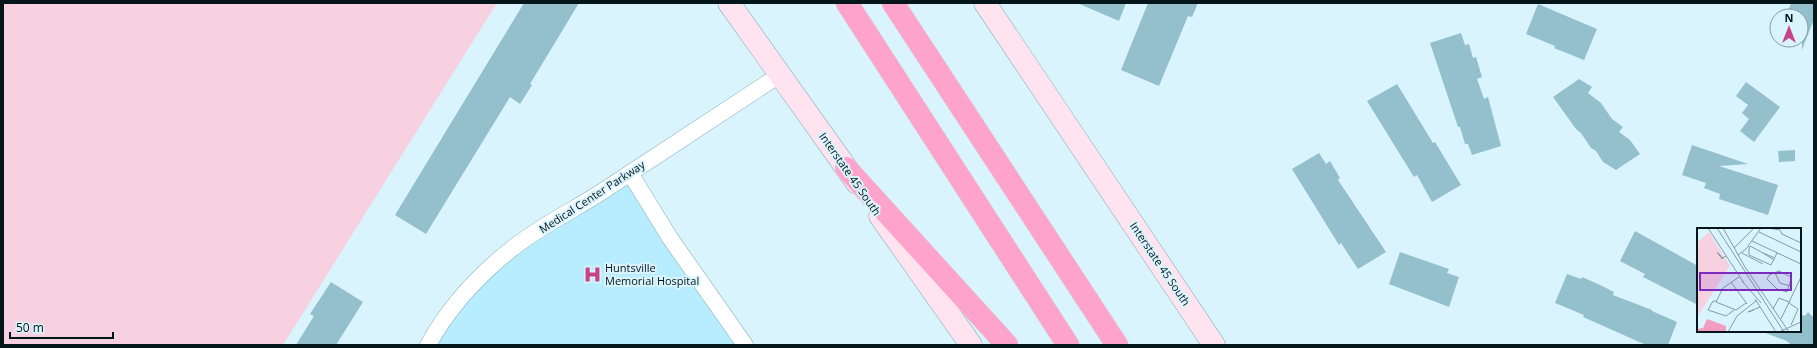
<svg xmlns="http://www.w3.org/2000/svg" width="1817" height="348" viewBox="0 0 1817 348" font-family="'Open Sans',sans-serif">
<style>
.built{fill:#b7edfe}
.green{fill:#f8d1e1}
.building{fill:#94bfcd}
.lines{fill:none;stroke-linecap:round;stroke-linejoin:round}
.street-casing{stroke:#83aebb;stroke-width:17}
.secondary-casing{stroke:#83aebb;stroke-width:23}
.highway-casing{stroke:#d2d5d6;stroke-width:23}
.street{stroke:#fff;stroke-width:16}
.secondary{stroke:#ffe4f0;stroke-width:22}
.highway{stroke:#fea4cc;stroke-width:22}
.labels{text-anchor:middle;stroke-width:4;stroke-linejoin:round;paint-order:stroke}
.street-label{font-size:11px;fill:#05161a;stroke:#daf4fd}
.poi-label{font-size:11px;fill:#05161a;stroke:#daf4fd;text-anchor:start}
.inset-road{fill:none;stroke:#859ba2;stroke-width:1}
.view{fill:#7b2cbf;fill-opacity:0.15;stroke:#7b2cbf;stroke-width:2}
.inset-edge{fill:none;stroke:#05161a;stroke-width:2}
</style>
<rect width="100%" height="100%" fill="#daf4fd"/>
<path class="built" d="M629,182L736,345H435L471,295L516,253Z"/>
<path class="green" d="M3,3H497L283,345H3Z"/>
<g class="building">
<path d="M524,3H579L530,84L532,85L520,104L510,97L426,234L395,215Z"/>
<path d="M1077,3H1126L1119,21Z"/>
<path d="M1148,3H1198L1192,17L1188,16L1159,86L1121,70Z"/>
<path d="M1791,3H1814V19L1802,50L1801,16H1786Z"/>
<path d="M1538,4L1597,29L1584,60L1554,48L1555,46L1526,34Z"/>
<path d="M1461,33L1465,45L1469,44L1473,58L1476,57L1482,77L1477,79L1484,99L1488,97L1501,146L1472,155L1468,144H1465L1460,127H1458L1430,43Z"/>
<path d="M1579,79L1592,87L1588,93L1601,103L1612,119L1623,127L1619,132L1630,140L1640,154L1616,170L1603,162L1596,151L1591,148L1581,133L1576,129L1553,97Z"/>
<path d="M1746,82L1780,107L1754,142L1740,131L1749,119L1742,113L1748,105L1736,96Z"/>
<path d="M1397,84L1433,143L1435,142L1461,185L1432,202L1417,175L1414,177L1367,101Z"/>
<path d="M1692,145L1748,164L1719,166L1778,185L1768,215L1719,199L1720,194L1704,188L1706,183L1682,175Z"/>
<path d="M1795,150V161L1779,162L1778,151Z"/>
<path d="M1319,153L1326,164L1330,161L1340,178L1338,180L1386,252L1358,269L1341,243L1339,245L1292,169Z"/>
<path d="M1635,231L1698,266V305L1643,277L1645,274L1620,261Z"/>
<path d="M1400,252L1449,269L1447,273L1459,277L1449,307L1389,284Z"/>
<path d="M1567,274L1581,279L1582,277L1598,284L1614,292L1613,295L1652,310V311L1677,322L1668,345H1646L1583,317L1584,315L1555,303Z"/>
<path d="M331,282L363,302L336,345H296L314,316L310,314Z"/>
<path d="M1808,312L1814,318V345H1791L1787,341L1763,332L1800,331V314L1805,316Z"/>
</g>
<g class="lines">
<defs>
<g id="street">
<path d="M630,173L670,238L745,345"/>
<path d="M428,345C450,305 481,272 518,244C545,224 575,209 603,191C662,152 721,113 781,74"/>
</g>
<g id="secondary">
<path d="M729,3L857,183"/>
<path d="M985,3L1214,345"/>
<path d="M880,216L971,345"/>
</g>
<g id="highway">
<path d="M847,3L1068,345"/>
<path d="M893,3L1117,345"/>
<path d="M846,168L1007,345"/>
</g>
</defs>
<use href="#street" class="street-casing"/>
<use href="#secondary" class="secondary-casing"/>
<use href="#highway" class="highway-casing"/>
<use href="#street" class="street"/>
<use href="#secondary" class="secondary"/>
<use href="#highway" class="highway"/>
</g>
<defs>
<symbol id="hospital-bare" viewBox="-9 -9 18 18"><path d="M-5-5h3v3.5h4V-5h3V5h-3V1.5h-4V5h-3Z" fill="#c84488" stroke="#daf4fd" stroke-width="2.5" paint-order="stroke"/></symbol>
</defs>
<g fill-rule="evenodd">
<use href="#hospital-bare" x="580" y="262" width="25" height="25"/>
</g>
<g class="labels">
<g class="street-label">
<text transform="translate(850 174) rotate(55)" y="4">Interstate 45 South</text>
<text transform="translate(592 197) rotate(-33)" y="4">Medical Center Parkway</text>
<text transform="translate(1160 264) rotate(56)" y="4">Interstate 45 South</text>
</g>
<g class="poi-label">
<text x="605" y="272">Huntsville<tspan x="605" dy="13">Memorial Hospital</tspan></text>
</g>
</g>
<g transform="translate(1697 228)">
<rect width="104" height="104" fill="#daf4fd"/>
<path d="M12,4L33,38L0,89V15Z" fill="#f8d1e1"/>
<path d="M10,91L29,98V104H0V101L6,100Z" fill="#f39dc3"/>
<path class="inset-road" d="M11,0L47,55M20,0L87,104M26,0L48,39L92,104M71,0L83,2L85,6L104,15M62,4L104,24M55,13L104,36M37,20L57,0M45,25L66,36M66,25L53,18L52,21V27L74,37L80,25M41,27L49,21L64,0M26,30L20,24L25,31L26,30L29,28M77,32L66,25L78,30M78,45L83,55L93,58M42,49L26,60L19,74L39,82L49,75M94,49L82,43L72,47L70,51L80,61L90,64L94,51M45,53L64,75M34,54L50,76M58,71L79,104M20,73H16L11,82L29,88L37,82M92,75L101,81L94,97M76,81L82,70L92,74M57,82L51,84L63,79M84,91L104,49M31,104L40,88L59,73M82,104L104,94"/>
<path class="view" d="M3,45H94V62H3Z"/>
<rect width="104" height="104" class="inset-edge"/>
</g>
<rect width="1817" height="348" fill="none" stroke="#05161a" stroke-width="8"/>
<g transform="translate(1789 28)"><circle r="19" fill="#daf4fd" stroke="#859ba2"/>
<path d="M0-3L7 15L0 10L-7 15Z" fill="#c84488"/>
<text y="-6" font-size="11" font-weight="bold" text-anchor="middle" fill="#05161a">N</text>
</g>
<path d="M10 332v6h103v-6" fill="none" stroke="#05161a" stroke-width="2"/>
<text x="16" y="332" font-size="12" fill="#05161a" stroke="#daf4fd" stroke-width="3" paint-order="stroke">50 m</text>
</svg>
